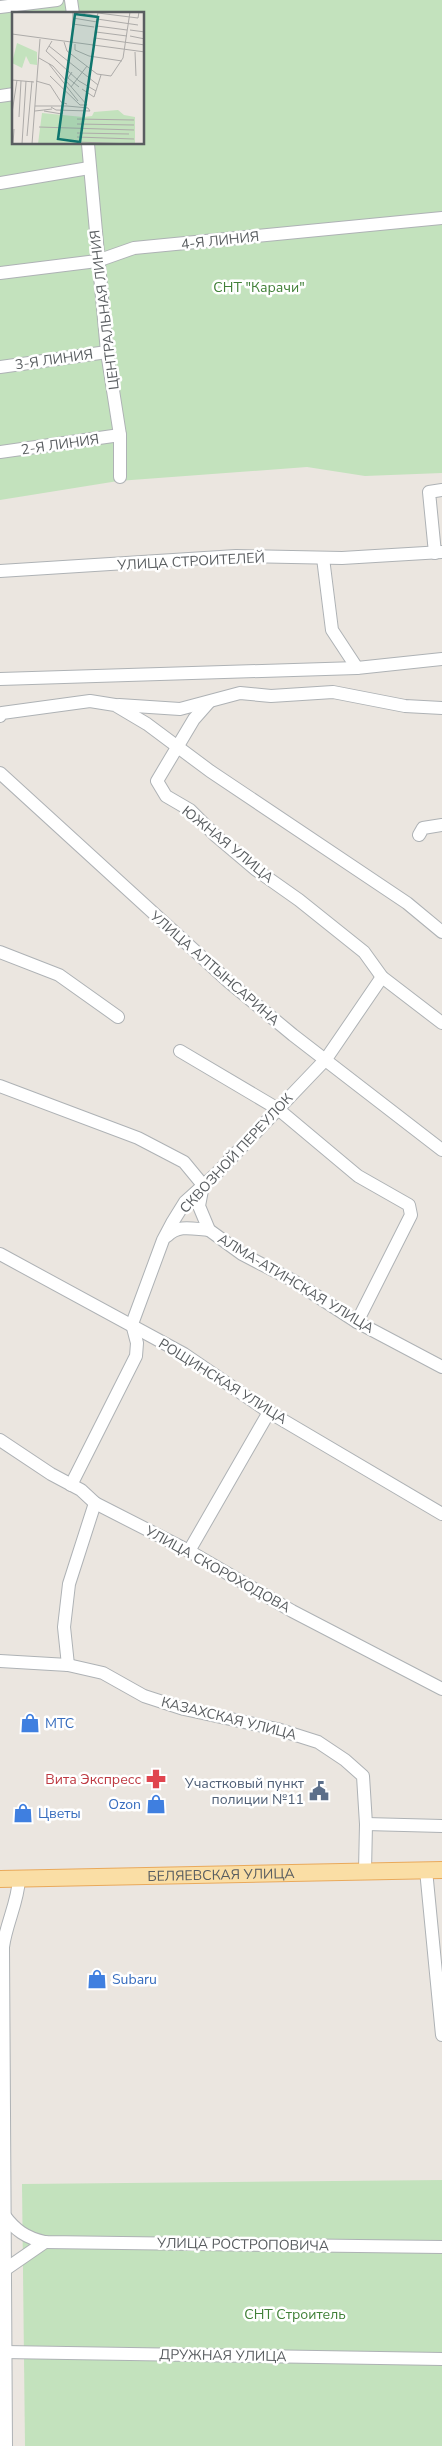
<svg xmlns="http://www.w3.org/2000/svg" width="442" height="2446" viewBox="0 0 442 2446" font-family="'Nunito Sans',sans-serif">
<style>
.green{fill:#c3e2bd;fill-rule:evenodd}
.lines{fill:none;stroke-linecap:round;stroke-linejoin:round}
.minor-casing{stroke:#aeb2b5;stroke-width:14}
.major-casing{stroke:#e9a95b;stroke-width:18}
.minor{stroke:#fff;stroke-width:12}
.major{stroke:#fadea5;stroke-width:16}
.labels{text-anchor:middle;stroke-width:5;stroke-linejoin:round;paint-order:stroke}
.street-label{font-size:14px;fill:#595d60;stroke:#fff}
.park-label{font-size:14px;fill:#418038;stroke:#fff}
.shop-label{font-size:14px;fill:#366cbe;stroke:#fff;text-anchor:start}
.health-label{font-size:14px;fill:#be3a42;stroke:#fff;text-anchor:end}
.service-label{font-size:14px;fill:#4e5e75;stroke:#fff;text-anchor:end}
.inset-road{fill:none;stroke:#adaba9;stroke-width:1}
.view{fill:#0f766e;fill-opacity:0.15;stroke:#0f766e;stroke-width:2.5}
.inset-edge{fill:none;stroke:#595d60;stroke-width:2.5}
</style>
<rect width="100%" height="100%" fill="#ebe6e0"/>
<g class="green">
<path d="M0,0H442V473L365,476L307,467L118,481L0,500ZM14,14H144V144H14Z"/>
<path d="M442,2180V2446H25L22,2184Z"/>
</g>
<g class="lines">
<defs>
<g id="minor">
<path d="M71,0L73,14"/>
<path d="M0,7L57,0"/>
<path d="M0,96L14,94"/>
<path d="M88,144L107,352L120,435V477"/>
<path d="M0,183L89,168"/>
<path d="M0,273L97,261L134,248L442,218"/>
<path d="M0,367L107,352"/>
<path d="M0,452L120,435"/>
<path d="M435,553L429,492L442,490"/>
<path d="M323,558L332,630L357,668"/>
<path d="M0,571L236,556L342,558L442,552"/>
<path d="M0,679L357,668L442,659"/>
<path d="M209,702L194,719L157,781L166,796L190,810L216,836L255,869L299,900L364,952L382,977L442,1023"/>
<path d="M119,705L180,709L240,693L271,696L333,692L405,706L442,708"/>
<path d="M0,716L2,713L90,701L115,705L147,724L210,771L407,903L442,932"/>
<path d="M0,773L229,982L293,1035L442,1150"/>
<path d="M419,835L423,828L442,825"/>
<path d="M0,952L59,975L118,1017"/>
<path d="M180,1051L278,1109L358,1176L409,1205L411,1215L357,1322"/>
<path d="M0,1086L138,1138L184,1162L203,1185L199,1206L209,1230L242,1254L292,1280L357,1322L442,1367"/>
<path d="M167,1236C179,1224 193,1229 209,1230"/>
<path d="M0,1254L184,1354L269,1412L442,1514"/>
<path d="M0,1440L51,1474L81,1490L95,1503L189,1551L292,1611L442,1689"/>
<path d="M71,1485L136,1356L137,1343L132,1324L163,1240L172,1223L185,1202L216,1174L326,1059L382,977"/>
<path d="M189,1551L269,1412"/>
<path d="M0,1661L68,1665L103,1673L144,1696L184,1709L277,1729L318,1742L345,1760L363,1776L366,1824L365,1871"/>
<path d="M68,1665L64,1627L69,1584L95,1503"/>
<path d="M366,1824L442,1826"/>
<path d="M426,1870L442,2035"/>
<path d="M4,2215C15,2230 26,2238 45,2242L442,2247"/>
<path d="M3,2271L45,2242"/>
<path d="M4,2352L442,2359"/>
<path d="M6,2446L3,1947C6,1924 18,1902 19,1879"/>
</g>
<g id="major">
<path id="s1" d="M0,1879L442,1870"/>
</g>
</defs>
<use href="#minor" class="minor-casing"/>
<use href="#major" class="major-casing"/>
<use href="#minor" class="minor"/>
<use href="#major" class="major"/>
</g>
<defs>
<symbol id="shop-bare" viewBox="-9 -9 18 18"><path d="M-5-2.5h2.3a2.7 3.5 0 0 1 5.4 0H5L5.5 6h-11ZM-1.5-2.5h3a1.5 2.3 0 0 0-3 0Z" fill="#3f7fe0" stroke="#fff" stroke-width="2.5" paint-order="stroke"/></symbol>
<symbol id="pharmacy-bare" viewBox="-9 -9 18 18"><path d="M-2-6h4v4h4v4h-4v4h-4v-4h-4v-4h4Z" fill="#e0444e" stroke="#fff" stroke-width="2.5" paint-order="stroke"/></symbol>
<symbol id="civic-bare" viewBox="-9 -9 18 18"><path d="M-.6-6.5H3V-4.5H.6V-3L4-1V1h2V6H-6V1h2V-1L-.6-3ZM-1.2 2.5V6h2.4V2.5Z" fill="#5c6f8a" stroke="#fff" stroke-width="2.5" paint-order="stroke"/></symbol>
</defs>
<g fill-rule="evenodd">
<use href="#shop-bare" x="16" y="1709" width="28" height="28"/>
<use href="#pharmacy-bare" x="142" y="1765" width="28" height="28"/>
<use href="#civic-bare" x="305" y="1777" width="28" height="28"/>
<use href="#shop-bare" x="142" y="1790" width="28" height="28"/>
<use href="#shop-bare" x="9" y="1799" width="28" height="28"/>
<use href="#shop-bare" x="83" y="1965" width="28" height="28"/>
</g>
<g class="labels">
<g class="street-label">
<text transform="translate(220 240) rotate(-6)" y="5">4-Я ЛИНИЯ</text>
<text transform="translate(104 310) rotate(-97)" y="5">ЦЕНТРАЛЬНАЯ ЛИНИЯ</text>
<text transform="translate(54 359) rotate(-8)" y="5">3-Я ЛИНИЯ</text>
<text transform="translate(60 444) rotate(-8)" y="5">2-Я ЛИНИЯ</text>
<text transform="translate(191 561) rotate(-3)" y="5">УЛИЦА СТРОИТЕЛЕЙ</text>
<text transform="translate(228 844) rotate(39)" y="5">ЮЖНАЯ УЛИЦА</text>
<text transform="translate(215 968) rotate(41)" y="5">УЛИЦА АЛТЫНСАРИНА</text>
<text transform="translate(236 1153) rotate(-47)" y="5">СКВОЗНОЙ ПЕРЕУЛОК</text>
<text transform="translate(296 1283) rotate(31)" y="5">АЛМА-АТИНСКАЯ УЛИЦА</text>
<text transform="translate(223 1381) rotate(32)" y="5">РОЩИНСКАЯ УЛИЦА</text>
<text transform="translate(218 1569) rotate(29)" y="5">УЛИЦА СКОРОХОДОВА</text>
<text transform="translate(229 1718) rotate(14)" y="5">КАЗАХСКАЯ УЛИЦА</text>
<text dy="5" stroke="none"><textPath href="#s1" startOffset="221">БЕЛЯЕВСКАЯ УЛИЦА</textPath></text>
<text transform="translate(243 2244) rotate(1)" y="5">УЛИЦА РОСТРОПОВИЧА</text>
<text transform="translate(223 2355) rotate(1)" y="5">ДРУЖНАЯ УЛИЦА</text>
</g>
<g class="park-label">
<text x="259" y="292">СНТ "Карачи"</text>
<text x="295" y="2319">СНТ Строитель</text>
</g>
<g class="shop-label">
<text x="45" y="1728">МТС</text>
<text x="141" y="1809" text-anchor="end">Ozon</text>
<text x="38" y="1818">Цветы</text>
<text x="112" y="1984">Subaru</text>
</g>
<g class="health-label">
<text x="141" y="1784">Вита Экспресс</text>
</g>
<g class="service-label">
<text x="304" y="1788">Участковый пункт<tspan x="304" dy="16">полиции №11</tspan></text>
</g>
</g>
<g transform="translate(12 12)">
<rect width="132" height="132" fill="#ebe6e0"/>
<path d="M5,31L25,40V53L18,52L14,44L10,56L0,51ZM106,98L112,103L123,105V132H26L30,101L71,105L80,104L82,100Z" fill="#c3e2bd"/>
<path class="inset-road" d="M64,0L86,4M86,1L126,6L127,0M61,6L85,10M85,7L126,13M61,12L82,15M85,14L115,18M118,18L133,20M84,20L115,24M0,22L133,40M118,24L133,27M83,26L133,33M40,29L34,39L67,69L84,79M52,30L55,39L85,62L99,64L111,46L118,0M60,31L61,0M63,32V38L77,44L110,49M37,34L86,73M81,34L86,0M123,40L124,64M27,46L41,54L75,93H68L38,64M37,52L66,89M60,60L56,66L67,75M0,68L22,70M24,69L38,73L49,90L55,92M59,75L75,54M70,77L82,85L89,63M23,94H55L76,96L78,99L44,98L39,95M23,99L40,97M32,99L50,102V99M0,101L5,68M7,105L9,69M65,107L122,108M65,112L122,113M27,115L122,118M65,121L117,122M15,124L20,69M65,125L122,127M65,130L121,132M1,132L2,117M10,132L14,69M20,132L28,27"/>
<path class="view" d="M63,2L86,5L68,130L46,127Z"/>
<rect width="132" height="132" class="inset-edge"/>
</g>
</svg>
